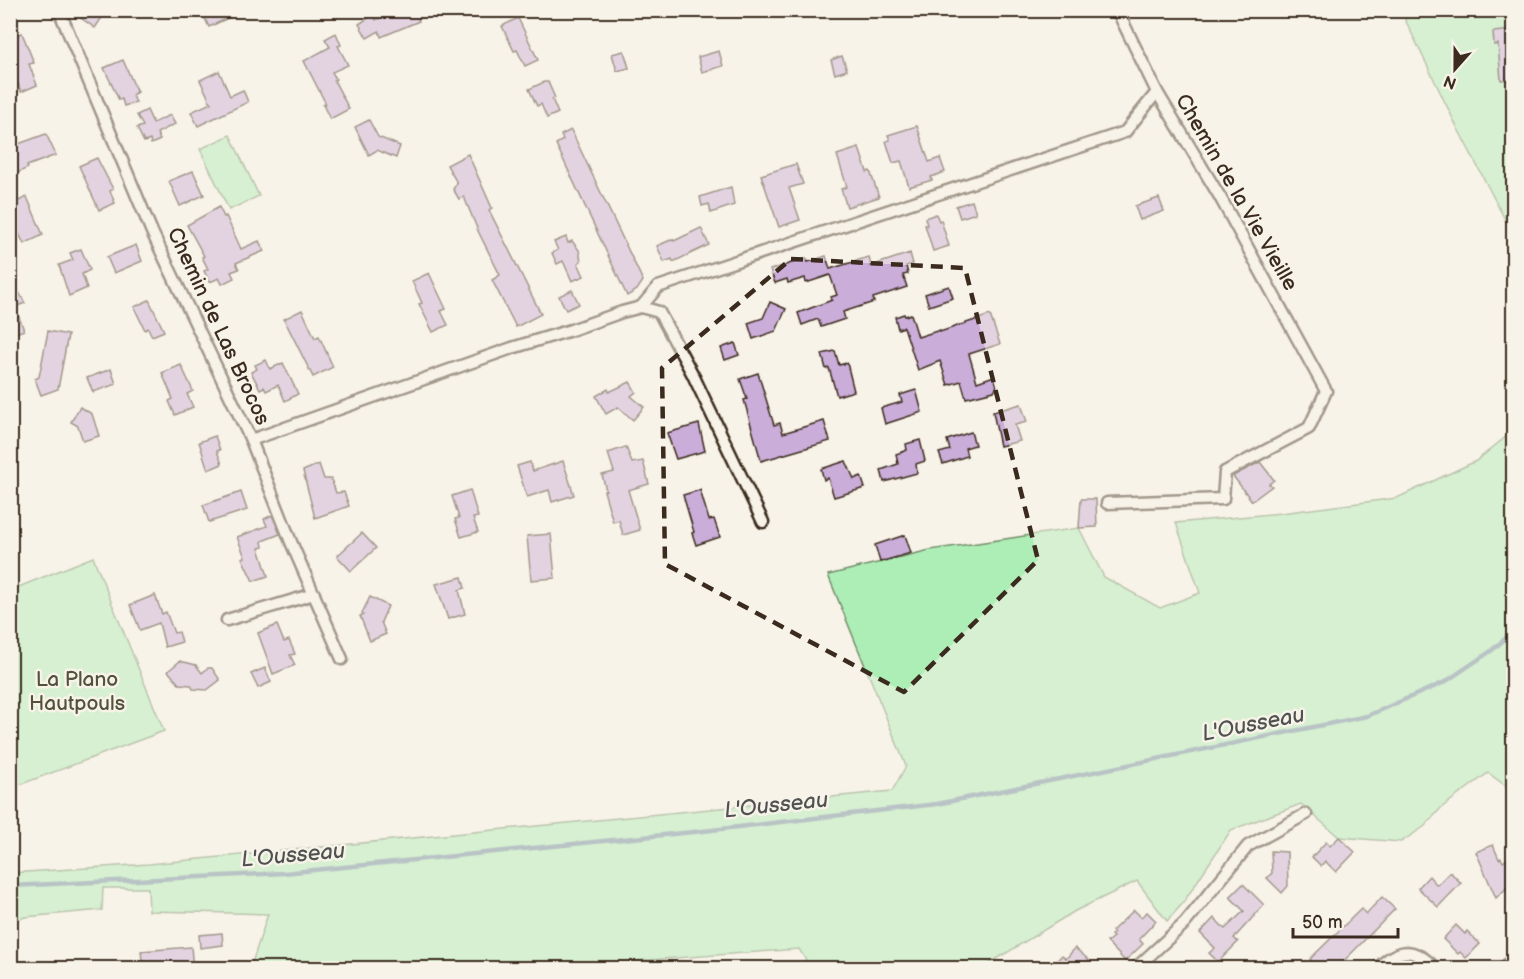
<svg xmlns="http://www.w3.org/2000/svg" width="1524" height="979" viewBox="0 0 1524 979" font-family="'Balsamiq Sans',sans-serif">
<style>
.green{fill:#adeeb6;stroke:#748c6a;stroke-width:1.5}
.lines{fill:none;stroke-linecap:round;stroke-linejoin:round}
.stream{stroke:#6e8b9c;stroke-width:4.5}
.building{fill:#cbadda;stroke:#3b2a1e;stroke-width:1.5}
.street-casing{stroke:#3b2a1e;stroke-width:15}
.street{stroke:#f7f3e8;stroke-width:10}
.marked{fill:none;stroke:#3b2a1e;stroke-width:4.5;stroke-dasharray:12 8;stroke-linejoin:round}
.labels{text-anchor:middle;stroke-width:5;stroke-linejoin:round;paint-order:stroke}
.street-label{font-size:21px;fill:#3b2a1e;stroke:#f7f3e8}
.park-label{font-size:21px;fill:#52513c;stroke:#f7f3e8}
.water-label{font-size:22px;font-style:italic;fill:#505252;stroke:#f7f3e8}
</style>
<rect width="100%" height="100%" fill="#f7f3e8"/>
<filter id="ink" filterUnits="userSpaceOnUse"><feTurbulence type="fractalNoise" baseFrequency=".0167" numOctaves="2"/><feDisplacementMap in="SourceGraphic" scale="12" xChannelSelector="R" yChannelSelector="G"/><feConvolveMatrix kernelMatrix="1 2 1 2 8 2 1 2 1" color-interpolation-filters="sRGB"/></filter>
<g filter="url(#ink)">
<g class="green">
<path d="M1401,11H1513V235L1455,123Z"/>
<path d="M230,135L259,196L229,210L200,149Z"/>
<path d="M1513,431V791L1488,773L1441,808L1425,826L1401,842L1339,837L1301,804L1231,830L1183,903L1167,921L1137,881L1075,911L982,968H811L799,949L538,968H255L252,963L268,914L149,911L148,888H103L102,910L25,917L11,922L14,968H11V873L149,864L892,791L906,766L828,575L930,550L1079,528L1104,577L1160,608L1200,593L1176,523L1281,513L1397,498L1476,461Z"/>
<path d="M93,557L164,731L11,788V590Z"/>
</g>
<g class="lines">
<path class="stream" d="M10,886L284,873L703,831L937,804L1367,716L1445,682L1491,651L1514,631"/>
</g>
<g class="building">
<path d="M88,10H107L95,28L81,18Z"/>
<path d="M201,10H245L209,27Z"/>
<path d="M395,10H437L418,19L419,21L381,37L379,31L367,38L359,24L373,15L376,20Z"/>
<path d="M518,18L538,60L525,66L517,50L514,51L502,26Z"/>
<path d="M1514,30V79L1501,80L1498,44L1494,45L1493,32Z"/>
<path d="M22,33L34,63L29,64L37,85L21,92L18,83L10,86V37Z"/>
<path d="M336,33L341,45L338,46L348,65L332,72L336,79L334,80L349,109L330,119L323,105L326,104L304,61L330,47L325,39Z"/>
<path d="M624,51L629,68L617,71L612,54Z"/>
<path d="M719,51L723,66L702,72L698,57Z"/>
<path d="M842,56L847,70L835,74L831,60Z"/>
<path d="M123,60L137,92L132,95L136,102L124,106L122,99L119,100L104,68Z"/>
<path d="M219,71L230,96L243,90L248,102L198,126L191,112L211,103L200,80Z"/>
<path d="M544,82H548L555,98L552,99L558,113L547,118L541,104L537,106L529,89Z"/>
<path d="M147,110L153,123L170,115L175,124L157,133L160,140L151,144L150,140L144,142L137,128L143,126L137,115Z"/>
<path d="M369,120L378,137L400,146L396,158L377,150L369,155L355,127Z"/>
<path d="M917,126L929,162L940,158L945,172L931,177L932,180L909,187L901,161L893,163L886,141L890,140L888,135Z"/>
<path d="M571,130L643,281L637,290L627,296L556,144L563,140L561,135Z"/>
<path d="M46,134L56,155L27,166L28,168L15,174L10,164V147Z"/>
<path d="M859,148L867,172L870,171L879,197L847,207L841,189L847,187L837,155Z"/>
<path d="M468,154L492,208L489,210L541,314L516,327L492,280L500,275L479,233L464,197L459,199L453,189L457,183L447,165Z"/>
<path d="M97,158L113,189L110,191L115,203L99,210L79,166Z"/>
<path d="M796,164L803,184L789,188L800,220L779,227L761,175Z"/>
<path d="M193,171L204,195L180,206L169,181Z"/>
<path d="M731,187L734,205L711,213L709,204L702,206L700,197Z"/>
<path d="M27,197L43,235L24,244L10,215V205Z"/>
<path d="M1159,198L1164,211L1140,220L1135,206Z"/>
<path d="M972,201L976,213L960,218L956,206Z"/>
<path d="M219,207L224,217L226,216L241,249L259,241L264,251L236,263L239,269L231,272L234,278L222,284L219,278L210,282L204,271L208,269L202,257L204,256L187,225Z"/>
<path d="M936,214L939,221L941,220L949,246L933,251L925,225H927L925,218Z"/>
<path d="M701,228L709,245L673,262L672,259L664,262L657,246L673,239L674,241Z"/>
<path d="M566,237L568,243L572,241L579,250L581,261L578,263L584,276L572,281L563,261L557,264L552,253L558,250L554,242Z"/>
<path d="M136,245L142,261L114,273L107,257Z"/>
<path d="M81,249L90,270L82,274L87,288L69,296L59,265L73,260L70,253Z"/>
<path d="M910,253L913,264L906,266L908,274L903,275L907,287L873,298L874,302L843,312L845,319L821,327L818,319L802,325L798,313L832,300L831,297L837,295L830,275L806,283L805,278L788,283L787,279L775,283L770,270L804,259H807L808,262L826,256L830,269L869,257L871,266Z"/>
<path d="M429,273L446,309L441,311L448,325L433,332L419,304L422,303L412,281Z"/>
<path d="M10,276L25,303L15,307L24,330L10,335Z"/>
<path d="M949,286L953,298L929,306L925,294Z"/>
<path d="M572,290L579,304L566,310L559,296Z"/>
<path d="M149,300L164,331L152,336L148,328L145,330L134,307Z"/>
<path d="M770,302L786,309L776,331L753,339L748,323L763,318Z"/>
<path d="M302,310L315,338L319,336L333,367L313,377L284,319Z"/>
<path d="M904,314L905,316L911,314L918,337L940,330V332L990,315L1000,344L969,354L977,382L994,376L997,386L994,391L966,398L961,381L948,385L940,361L918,370L904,327L898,329L895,317Z"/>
<path d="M48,331L68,335L58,389L41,395L35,379L39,377Z"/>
<path d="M735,343L739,355L725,360L721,348Z"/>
<path d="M835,351L839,365L847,363L854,391L837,396L829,368L826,369L822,354Z"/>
<path d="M266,360L270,369L283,363L298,394L285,401L278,385L266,391L264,387L260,389L251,372L257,369L255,365Z"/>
<path d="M181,365L193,391L187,394L193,407L175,415L169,401L173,399L162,373Z"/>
<path d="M111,369L116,384L93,392L87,378Z"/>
<path d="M758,373L774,425L780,423L783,433L824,421L830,441L761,461L744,400L747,399L740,379Z"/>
<path d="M630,382L636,392L631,396L644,407L633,420L618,407L606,414L596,396L608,389L609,392Z"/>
<path d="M916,390L922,412L885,424L881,408L902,402L900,395Z"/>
<path d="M1021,404L1027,422L1015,425L1020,441L1000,446L993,412Z"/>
<path d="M80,407L92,414L99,436L83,441L78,426L71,422Z"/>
<path d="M699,424L705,451L676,459L667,433Z"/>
<path d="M971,432L975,445L965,448L967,456L943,464L939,453L950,450L947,440Z"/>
<path d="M215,436L220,450L217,451L222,464L208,470L199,442Z"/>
<path d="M920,440L925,461L916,464L917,473L884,482L881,470L898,464L896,454L907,450L906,444Z"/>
<path d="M626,447L632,463L643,461L649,484L628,490L640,530L623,535L619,520L613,522L604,491L606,490L602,475L614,472L608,453Z"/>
<path d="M563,461L574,495L552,502L549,490L527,497L517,466L530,462L533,471Z"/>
<path d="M846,461L854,479L861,476L865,488L834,497L828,478L824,480L821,469Z"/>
<path d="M1260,462L1274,480L1269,484L1272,486L1252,501L1233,476Z"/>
<path d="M319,464L324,479H331L336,493L344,492L349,506L315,518L303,471Z"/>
<path d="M470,490L478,517L473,518L478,532L461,537L455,519L459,518L452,496Z"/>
<path d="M700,490L709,520L714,519L720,537L696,545L692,533L694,532L683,495Z"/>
<path d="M241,492L247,510L209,522L203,505Z"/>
<path d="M1081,499H1096L1097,527L1079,528Z"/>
<path d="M272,515L280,534L262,541L263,547L259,548L268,576L253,581L242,558L245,557L237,537L267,526L264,519Z"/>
<path d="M362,533L376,548L351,571L337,556Z"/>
<path d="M551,534L555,578L531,580L527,536Z"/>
<path d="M905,535L911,553L880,562L875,545Z"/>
<path d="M462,577L465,588L459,590L465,614L448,619L436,584Z"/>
<path d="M155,595L162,614L166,612L174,633L179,632L182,642L165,647L159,623L140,630L130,605Z"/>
<path d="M370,597L388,606L381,622L386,634L370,641L360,616L363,615L362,613Z"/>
<path d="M277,625L284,642L289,640L295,654L290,655L295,665L273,674L258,633Z"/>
<path d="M180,661L196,665L202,673L208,668H212L220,680L207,690L193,689L191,685L179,684L168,671Z"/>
<path d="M265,668L271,682L258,688L251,674Z"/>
<path d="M1339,837L1355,852L1336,872L1325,861L1321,866L1312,857L1326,842L1330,846Z"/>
<path d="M1493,845L1499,859L1501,858L1503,862L1508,859L1514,870V881L1496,898L1476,852Z"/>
<path d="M1271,851L1287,852L1288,886L1282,893L1267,878L1272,873Z"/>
<path d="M1450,872L1461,883L1438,907L1418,888L1429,876L1437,885Z"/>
<path d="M1243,884L1264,905L1234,938L1238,942L1218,962L1209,953L1215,948L1200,933L1214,918L1225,929L1244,911L1230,897Z"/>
<path d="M1382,897L1395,909L1337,968L1332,963L1327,969H1320L1310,959L1361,909L1366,914Z"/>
<path d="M1134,910L1141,917L1147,912L1156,921L1139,939L1143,944L1125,961L1107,942L1113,937L1111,935L1114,933L1112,931Z"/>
<path d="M1456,925L1465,934L1467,931L1480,944L1466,958L1460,952L1458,954L1443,939Z"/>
<path d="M222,933L223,945L200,948L199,935Z"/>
<path d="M191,947L193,969H143L141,951Z"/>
<path d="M1075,948L1089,960L1081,969H1049L1062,955L1066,959Z"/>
</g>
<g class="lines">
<defs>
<g id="street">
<path d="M59,10L152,232L251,440L291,542L342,659"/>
<path d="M641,307L659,312L693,375L763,522"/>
<path d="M251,440L512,348L571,330L622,312L641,307L658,287L1125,132L1157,92"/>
<path d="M1107,503L1223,499L1225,472L1309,428L1326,391L1220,197L1157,92L1117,10"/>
<path d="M227,620L314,594"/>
<path d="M1136,968L1185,923L1248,846L1306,814"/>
<path d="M1378,968C1399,947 1414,947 1435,968"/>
<path d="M1504,968L1514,958"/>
</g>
</defs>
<use href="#street" class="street-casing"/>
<use href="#street" class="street"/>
</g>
</g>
<path d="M0 0H1524V979H0ZM791,259L965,268L1038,560L904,692L665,564L662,368Z" fill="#f7f3e8" fill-opacity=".55" fill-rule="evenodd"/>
<path class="marked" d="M791,259L965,268L1038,560L904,692L665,564L662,368Z"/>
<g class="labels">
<g class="street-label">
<text transform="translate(1237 192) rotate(60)" y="7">Chemin de la Vie Vieille</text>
<text transform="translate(219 326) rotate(65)" y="7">Chemin de Las Brocos</text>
</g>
<g class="park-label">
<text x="77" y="686">La Plano<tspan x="77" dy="24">Hautpouls</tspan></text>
</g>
<g class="water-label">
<text transform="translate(1253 723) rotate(-11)" y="8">L'Ousseau</text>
<text transform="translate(776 804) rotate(-6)" y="8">L'Ousseau</text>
<text transform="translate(293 854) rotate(-5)" y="8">L'Ousseau</text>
</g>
</g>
<rect width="1524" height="979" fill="none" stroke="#f7f3e8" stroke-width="36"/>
<rect x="18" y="18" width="1488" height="943" fill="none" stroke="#3b2a1e" stroke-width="2" filter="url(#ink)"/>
<g transform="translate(1455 69) rotate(201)" stroke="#f7f3e8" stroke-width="4.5" paint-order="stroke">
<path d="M0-4.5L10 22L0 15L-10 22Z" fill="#3b2a1e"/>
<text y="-9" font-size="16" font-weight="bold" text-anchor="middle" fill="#3b2a1e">N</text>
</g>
<path d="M1293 928v9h105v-9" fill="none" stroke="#3b2a1e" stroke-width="3"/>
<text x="1302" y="928" font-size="18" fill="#3b2a1e" stroke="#f7f3e8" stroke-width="4.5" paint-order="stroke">50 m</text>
</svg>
